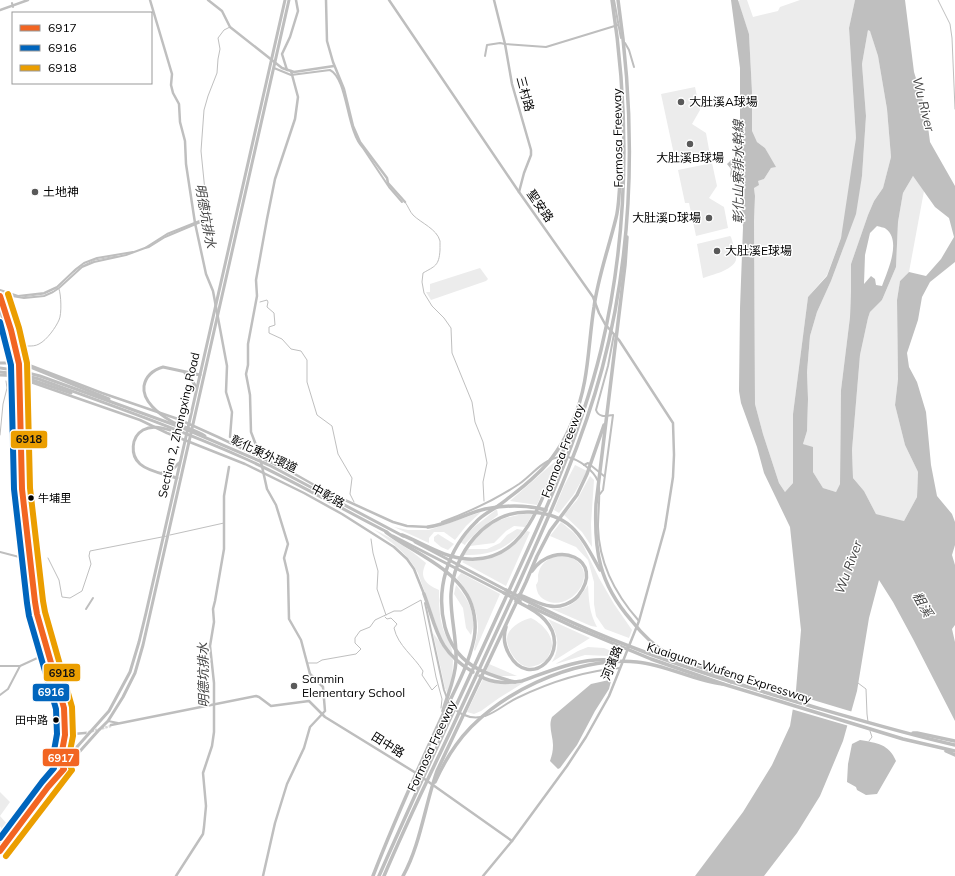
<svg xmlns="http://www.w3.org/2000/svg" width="955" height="876" viewBox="0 0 955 876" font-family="Mulish,'Noto Sans TC',sans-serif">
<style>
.green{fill:#ececec}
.water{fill:#bfbfbf;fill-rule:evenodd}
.pier{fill:#fff}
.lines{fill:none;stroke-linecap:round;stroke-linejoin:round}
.stream{stroke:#bfbfbf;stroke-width:1}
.canal{stroke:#bfbfbf;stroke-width:2.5}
.tertiary-tunnel{stroke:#d9d9d9;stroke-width:2.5;stroke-dasharray:2.5 1;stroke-linecap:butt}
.minor{stroke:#bebebe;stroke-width:2}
.tertiary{stroke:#bebebe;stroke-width:2.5}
.primary{stroke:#bebebe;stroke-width:3}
.trunk{stroke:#bebebe;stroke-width:3.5}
.motorway{stroke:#bebebe;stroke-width:3.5}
.bus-1-casing{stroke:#fff;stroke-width:9}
.bus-2-casing{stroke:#fff;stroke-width:9}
.bus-3-casing{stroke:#fff;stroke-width:9}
.bus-1{stroke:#f26522;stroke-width:6}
.bus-2{stroke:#0065bd;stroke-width:6}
.bus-3{stroke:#eb9e00;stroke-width:6}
.poi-dot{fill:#595959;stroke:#fff;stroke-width:1.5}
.bus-dot{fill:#000;stroke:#fff;stroke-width:1.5}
.labels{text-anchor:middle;stroke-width:3;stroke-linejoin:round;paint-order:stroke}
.bus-label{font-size:11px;fill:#000;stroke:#fff;text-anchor:start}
.street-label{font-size:12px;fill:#000;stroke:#fff}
.poi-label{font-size:12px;fill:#000;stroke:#fff;text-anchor:start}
.water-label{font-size:13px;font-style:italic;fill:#444;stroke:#fff}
.line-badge{stroke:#fff;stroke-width:1.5}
.badge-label{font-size:11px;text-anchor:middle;font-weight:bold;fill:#fff}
.pale-badge-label{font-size:11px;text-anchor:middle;font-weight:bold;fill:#111}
</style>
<rect width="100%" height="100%" fill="#fff"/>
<g class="green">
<path d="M740,0H747L753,17L778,11L780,7L800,0H855L849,28L856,138L852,192L841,238L827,275L808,297L793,414V483L785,492L779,483L763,434L755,404L754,221L755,196L754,188L758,181L764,179L771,168L775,167L765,148L757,142L751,131L752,92L749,34L738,1Z"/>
<path d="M868,30H870L878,56L887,109L891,157L883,188L874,201L868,215L851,264V292L850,317L841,390L840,484L836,492L823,488L813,472V448L803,444L807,431L808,399L807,372L810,336L817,312L831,281L843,249L862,176L866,116L862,64Z"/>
<path d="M695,87L700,110L692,124L706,133L710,155L676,164L661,94Z"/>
<path d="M712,163L717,186L709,198L724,207L728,228L696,236L689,203H685L678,170Z"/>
<path d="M913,176L924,191L909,272L900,281L897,300L898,379L895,405L905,445L918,472L917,497L904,521L876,514L864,491L853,478L852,450L860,355L868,318L870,312L882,300L896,267L898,222L903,193Z"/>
<path d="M730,236L731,237C733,244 737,254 736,260C733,270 712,275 703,278L697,244Z"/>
<path d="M480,268L488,279L486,281L431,300L426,292H430V284Z"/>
<path d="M556,461L537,505L510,501L551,465Z"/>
<path d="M575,465L587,471L574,494L559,513L554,510L564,486Z"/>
<path d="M590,476L594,480L591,524L592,547L582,532L564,515L577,500Z"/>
<path d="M497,509L498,515L478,531L466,543L465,545L460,542L474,527Z"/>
<path d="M481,512L466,526L455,540L444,532H434L429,538V543L394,527L408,530H429Z"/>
<path d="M533,513L525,527L514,526L506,531L494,543L470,546C487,522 504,516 533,513Z"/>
<path d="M561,522L574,533L582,543L599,578L614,604L632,630L629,638L605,629L596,616L594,604V582L588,560L576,547L550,536Z"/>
<path d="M373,529C392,538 410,549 426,563C419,577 425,584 439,590C439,605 439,620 445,634C448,640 453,648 452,655L443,642L437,627L418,573C408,553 391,542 373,529Z"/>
<path d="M517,529L523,530C507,549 490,556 464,555L468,549H487L500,543L507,535Z"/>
<path d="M527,531L530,532L506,586L462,562C466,559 472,561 477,560C498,557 515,548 527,531Z"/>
<path d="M438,534L454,544L448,550L441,547L434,541V537Z"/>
<path d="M556,556C561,556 568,556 572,558C602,573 570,614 545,600C538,596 537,592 536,585C539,581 538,579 538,575C540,564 547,559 556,556Z"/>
<path d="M461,573L500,594L475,651L474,650C475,644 477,637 478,631C479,611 469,593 457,578Z"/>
<path d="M456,585C468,598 478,617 471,635L466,628L463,608L454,594Z"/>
<path d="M588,585C589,601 589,612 597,627L591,626L552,609C572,609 578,600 588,585Z"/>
<path d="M531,618C541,623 552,633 552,645C552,650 548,656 547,660C542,663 535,667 529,667C518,667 507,650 507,639C507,628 522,620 531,618Z"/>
<path d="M548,619L590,638L552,662C561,647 558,633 548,619Z"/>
<path d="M433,633L453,660L452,681L447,693L445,688Z"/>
<path d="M588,647L604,648L616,653L609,656L585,655L556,664L557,663L578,651Z"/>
<path d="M489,664L517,676H496L486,672Z"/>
<path d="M483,679L500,684L523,683L499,698L481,711L474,714L467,712Z"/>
<path d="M0,792L10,802L0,816L8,825L3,831L0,826Z"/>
</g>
<g class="water">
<path d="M731,0H738L749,34L752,92V131L757,142L765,148L776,167L771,168L764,179L758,181L759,185L754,188L755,196L754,221L755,404L763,434L779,483L785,492L793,483V414L808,297L827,276L841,238L856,138L849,28L855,0H905L914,72L926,111L930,142L955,186V262L930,282L922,297L918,320L907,353L909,367L917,382L926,412L931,465L937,496L952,514L955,522V545L952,555L955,565V625L952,629L955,642V721L913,639L893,602L879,580L869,618L857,691L843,741L820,796L797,833L764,876H695L743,812L772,765L790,726L796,690L801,630L790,527L764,473L757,447L741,403L739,391L740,308L743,227L740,195L733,180L730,176L731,169L727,164C733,159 740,148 738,140L741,133L740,122V68ZM868,30L870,31L878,56L887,109L891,157L883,188L874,201L868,215L851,264V292L850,317L841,390L840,484L836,492L823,488L813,472V447L803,444L807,431L808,399L807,372L810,336L817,312L831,281L856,214L862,176L866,116L862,64ZM913,176L935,207L949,218L954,237L941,259L926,276L909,272L900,281L897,300L898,379L895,405L905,445L918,472L917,497L904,521L876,514L864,491L853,478L852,450L860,355L868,318L870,312L882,300L896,267L898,222L903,193ZM877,226C879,227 884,227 886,229C902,241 887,272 882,286L876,285L875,279L871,276L864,284L865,255L870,233Z"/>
<path d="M609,680L611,681L609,689L595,711L577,745L560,768L558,769L550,761C552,755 553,751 553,745C553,736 548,726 552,717L591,684Z"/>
<path d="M860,740C877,743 889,744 896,761L877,794L866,795L857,790L856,787L847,782L848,764L852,744Z"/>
</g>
<path class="pier" d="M793,694L853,712L849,726L791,709Z"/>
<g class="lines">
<g class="stream">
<path d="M938,0L950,24L952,38L955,109"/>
<path d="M405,202C408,206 410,212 413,215C421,223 437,229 440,241C440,243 440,247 440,250C439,266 435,266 423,273L422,282L424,293L432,306L444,318L451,328L452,353L472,402L475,422L483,442L487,463L483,482L484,501"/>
<path d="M204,218L206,214C205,207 201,198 205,191L201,151L202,137L204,110L208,96L217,73L218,59L220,49L218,38L224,30L230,27"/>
<path d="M82,266L95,260L117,256"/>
<path d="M74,272L80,267"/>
<path d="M2,293L11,295"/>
<path d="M22,297L44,294L57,288"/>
<path d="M260,302L267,300L268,302L267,307L274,313L275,325L269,327V333L282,339L291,349L301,351L307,360V382L317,415L332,426L338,454L352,478L350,494L354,502"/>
<path d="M18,348C25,344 32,348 39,344C47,340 56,327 59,320C62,314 61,294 59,289"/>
<path d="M0,435L3,404L7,388L6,381"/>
<path d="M170,535L224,523"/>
<path d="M371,539L373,553L378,571L377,589L386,615"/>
<path d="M48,558L59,580L62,597L70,598L82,591L91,564L89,556L90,551L167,536"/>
<path d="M385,617L387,619L391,618L397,624L394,628C398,646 414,656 423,671L422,675L432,690L437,685"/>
<path d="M307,663H317L322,660L356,654L361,649L355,643V638L360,631L370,627L375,620L394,611H401L421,600L436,677L442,699L441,708"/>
<path d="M858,683L866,689L867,714L868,722"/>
<path d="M869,741L872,737L870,731"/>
</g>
<g class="canal">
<path d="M150,0L172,74L171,85L173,93L179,104L180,122L185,141L186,164L195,223L206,274L213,291L227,366L226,392L232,412L230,437"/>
<path d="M208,0L222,11L230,27L282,68L294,72L334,66"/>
<path d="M326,0L327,41L333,62L344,89L353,126L360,142L387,178L388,183L405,202"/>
<path d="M0,10L28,0"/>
<path d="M287,70L282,54L290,37L298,11L296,0"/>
<path d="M176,876L203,834L204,827L206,806L203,773L212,746L214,732V683L210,646L214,622L213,609L215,601L224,549V496L229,467"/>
<path d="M263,876L275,823L287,784L304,748L310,727L325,711L323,687L310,674L301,640L289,619L288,575L284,558L288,544L276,505L267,489L259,453L251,432L250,395L246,374L248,365V344L257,296L256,280L267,219L275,179L295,119L298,97L291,71"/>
</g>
<path class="tertiary-tunnel" d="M85,733L111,726"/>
<g class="minor">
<path d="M614,0L620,33L621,38"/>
<path d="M12,3L13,7"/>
<path d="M625,43L629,50L634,67"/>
<path d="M485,56L487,45L500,43L505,44L546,47L618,25"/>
<path d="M274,68L291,75L330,70C348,79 346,131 363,148L389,187L402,202"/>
<path d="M145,248L167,234L207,218"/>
<path d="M0,290L18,296L44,293L57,287L76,269L84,263L97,258L133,252"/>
<path d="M0,294L24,298L44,296L53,292L59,288L82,267L94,262L126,255L145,248L149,247L165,237L210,218"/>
<path d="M552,459C557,457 563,456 568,457C580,460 593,470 598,481"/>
<path d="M584,465L588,463L604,476"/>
<path d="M599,487C600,500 598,513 598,527C599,563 615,594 639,621"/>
<path d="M600,494L603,490L613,415C606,416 599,418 596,410L608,366L614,334"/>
<path d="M442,522C469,512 495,500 519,484C529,477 538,466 548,461"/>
<path d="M0,552L23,558L28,557"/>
<path d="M425,603L444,690L447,698"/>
<path d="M86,609L93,598"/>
<path d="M0,666H20L46,654"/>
<path d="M0,695L8,689L20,666"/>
<path d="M449,701C455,713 468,719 481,717"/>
<path d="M485,716C497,712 506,703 517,698C550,682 583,671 620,668"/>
<path d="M108,721L118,723"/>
</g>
<g class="tertiary">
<path d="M389,0L519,192L593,297L599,313L605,324L619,340L673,423L674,455L673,477L665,528L639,621L609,696L586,737L567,766L512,841L483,876"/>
<path d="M494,0L505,44L512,84L531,150V155L524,173L519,192"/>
<path d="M23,365H29L102,393L178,419L218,437L293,473L323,490L393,522L407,526L428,527"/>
<path d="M21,377L25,380L140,420L167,433L245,464L304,493L342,514L394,547L407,559L414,569L424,594"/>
<path d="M111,725L256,696L259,697L271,706L309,701L325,717L416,773L512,841"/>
<path d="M61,735L85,733"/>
</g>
<g class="primary">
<path d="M0,296L11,330L19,364L22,489L35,602L37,614L64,708L65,735L60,762L62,766"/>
<path d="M0,310L7,332L14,369L18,482L32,606L61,713L57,768"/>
<path d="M0,363H13L33,368L109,399"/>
<path d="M0,368L20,371L40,376L183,428L269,465L403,536"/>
<path d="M0,372L19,374L39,379C108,404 179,429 246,459C294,481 340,508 387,532"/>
<path d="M185,373L190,377L196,387"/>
<path d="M0,375L20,376L71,393"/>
<path d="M200,375L163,367C153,370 146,375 144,386C142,401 159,414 171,421C181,427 194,429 205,436"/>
<path d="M170,430C162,428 152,425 143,430C131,437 130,455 140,464C149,472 165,474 177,478"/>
<path d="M162,473L171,471L179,463"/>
<path d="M393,536L504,593"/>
<path d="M415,542L506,590"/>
<path d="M63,746C66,750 69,751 74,750"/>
<path d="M48,777L56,760"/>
<path d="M0,843L51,776L109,711L130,672L139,642L146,613L285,0"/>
<path d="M0,851L48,787L98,731L108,721L123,697L135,673L143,645L289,0"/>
</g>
<g class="trunk">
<path d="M506,590C598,640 697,672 797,702C849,717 902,733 955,745"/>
<path d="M504,593L520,601"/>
<path d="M529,606L574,627L651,659L723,684L903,739L955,751"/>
<path d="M913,733H917L955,741"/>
<path d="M946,751L955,755"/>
</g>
<g class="motorway">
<path d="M627,237L625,265L596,504C594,551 599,583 631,620C642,634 654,646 669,655C684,663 700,666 715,673C720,676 725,679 731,682"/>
<path d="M428,527C448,524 465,514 485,509C505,505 527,505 546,510"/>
<path d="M402,535C423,543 444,558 468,559C518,562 535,516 551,478C559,461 567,444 572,427"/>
<path d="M424,594C437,629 437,651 473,672"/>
<path d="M519,595C529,598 540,605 550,606C560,608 572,603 578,596C607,559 555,538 532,571"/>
<path d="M506,627C503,636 504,645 509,654C529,692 574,652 545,620C537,611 526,606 516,601"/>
<path d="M480,676C493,684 508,683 522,681C550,671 579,658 609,660"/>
<path d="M515,682C482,674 455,663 445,627C435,589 448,549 476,522C482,515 491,511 498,506C511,496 524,487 536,475C552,461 565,440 573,420C589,385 588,344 594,307C598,277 609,247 616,218C620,203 618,188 622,173"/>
<path d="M443,711C448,693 455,680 456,661C457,638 450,616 451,594C453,554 486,510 530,512C572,514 581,536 600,570"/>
<path d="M435,782C441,769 448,756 456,745C492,694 575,656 637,662C667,665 694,681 723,684"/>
<path d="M373,876C393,824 416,773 439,723C452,695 468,668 474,639C477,624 474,607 467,595C449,565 412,552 386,532"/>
<path d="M379,876C418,787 460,698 500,610C539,526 579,441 601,350C628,236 630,116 612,0"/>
<path d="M384,876C405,826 429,777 452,728C474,681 496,633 518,585C550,514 582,444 602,369C634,248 636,123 618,0"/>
<path d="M403,876C420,846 425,805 437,771L526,582L537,556L550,531L577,495L587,474L604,425"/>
</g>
<defs>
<path id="bus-1" d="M0,296L11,330L19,364L22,489L35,602L37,614L64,708L65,735L60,762L64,769L48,787L0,851"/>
<path id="bus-2" d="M0,322L11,365L14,489L27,603L29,616L56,709L57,734L52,762L54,768L42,782L0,838"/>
<path id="bus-3" d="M6,856L72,770L68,761L73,736L72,707L45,612L43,601L30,488L27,363L19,328L8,294"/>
</defs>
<use href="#bus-1" class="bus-1-casing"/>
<use href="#bus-2" class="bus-2-casing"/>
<use href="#bus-3" class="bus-3-casing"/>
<use href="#bus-1" class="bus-1"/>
<use href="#bus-2" class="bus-2"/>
<use href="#bus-3" class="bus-3"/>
</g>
<g class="poi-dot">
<circle cx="681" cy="102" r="4"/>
<circle cx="690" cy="144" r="4"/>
<circle cx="35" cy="192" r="4"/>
<circle cx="709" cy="218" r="4"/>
<circle cx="717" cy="251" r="4"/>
<circle cx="294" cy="686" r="4"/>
</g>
<g class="bus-dot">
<circle cx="31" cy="498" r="3.5"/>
<circle cx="56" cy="720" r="3.5"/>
</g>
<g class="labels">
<g class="bus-label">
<text x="38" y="502">牛埔里</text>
<text x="48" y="724" text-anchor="end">田中路</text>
</g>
<g class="street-label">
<text transform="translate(525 94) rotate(75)" y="4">三村路</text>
<text transform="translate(618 138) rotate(-91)" y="4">Formosa Freeway</text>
<text transform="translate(540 206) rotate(55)" y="4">聖安路</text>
<text transform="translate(179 425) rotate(-77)" y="4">Section 2, Zhangxing Road</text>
<text transform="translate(563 451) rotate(-69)" y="4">Formosa Freeway</text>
<text transform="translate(264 454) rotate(25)" y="4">彰化東外環道</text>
<text transform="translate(328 496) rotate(29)" y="4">中彰路</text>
<text transform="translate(612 663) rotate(-68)" y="4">河濱路</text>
<text transform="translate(729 673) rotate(18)" y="4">Kuaiguan-Wufeng Expressway</text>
<text transform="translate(388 745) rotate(32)" y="4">田中路</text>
<text transform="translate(432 746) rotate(-65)" y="4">Formosa Freeway</text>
</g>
<g class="poi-label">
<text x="689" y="106">大肚溪A球場</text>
<text x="690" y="162" text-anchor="middle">大肚溪B球場</text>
<text x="43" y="196">土地神</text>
<text x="701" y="222" text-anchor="end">大肚溪D球場</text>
<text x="725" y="255">大肚溪E球場</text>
<text x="302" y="683">Sanmin<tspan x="302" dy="14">Elementary School</tspan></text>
</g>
<g class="water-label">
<text transform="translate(924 104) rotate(76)" y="5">Wu River</text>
<text transform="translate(738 172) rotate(-90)" y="5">彰化山寮排水幹線</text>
<text transform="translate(206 216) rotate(80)" y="5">明德坑排水</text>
<text transform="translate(848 567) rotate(-70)" y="5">Wu River</text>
<text transform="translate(923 604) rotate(61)" y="5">粗溪</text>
<text transform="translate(203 675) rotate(-91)" y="5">明德坑排水</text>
</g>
</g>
<g class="line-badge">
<rect x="10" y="430" width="38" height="19" rx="4" fill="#eb9e00"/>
<rect x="43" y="663" width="38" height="19" rx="4" fill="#eb9e00"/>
<rect x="32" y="683" width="38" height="19" rx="4" fill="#0065bd"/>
<rect x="42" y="748" width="38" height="19" rx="4" fill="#f26522"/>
</g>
<g class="badge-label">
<text x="51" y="696">6916</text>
<text x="61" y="762">6917</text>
</g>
<g class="pale-badge-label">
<text x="29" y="443">6918</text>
<text x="62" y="677">6918</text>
</g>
<rect x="12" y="12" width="140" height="72" fill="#ffffff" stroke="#999999"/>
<rect x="20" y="25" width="20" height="6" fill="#f26522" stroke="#999999"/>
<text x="48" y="32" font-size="12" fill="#000000">6917</text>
<rect x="20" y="45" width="20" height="6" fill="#0065bd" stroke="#999999"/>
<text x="48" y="52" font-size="12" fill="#000000">6916</text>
<rect x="20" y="65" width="20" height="6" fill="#eb9e00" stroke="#999999"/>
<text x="48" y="72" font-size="12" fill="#000000">6918</text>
</svg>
